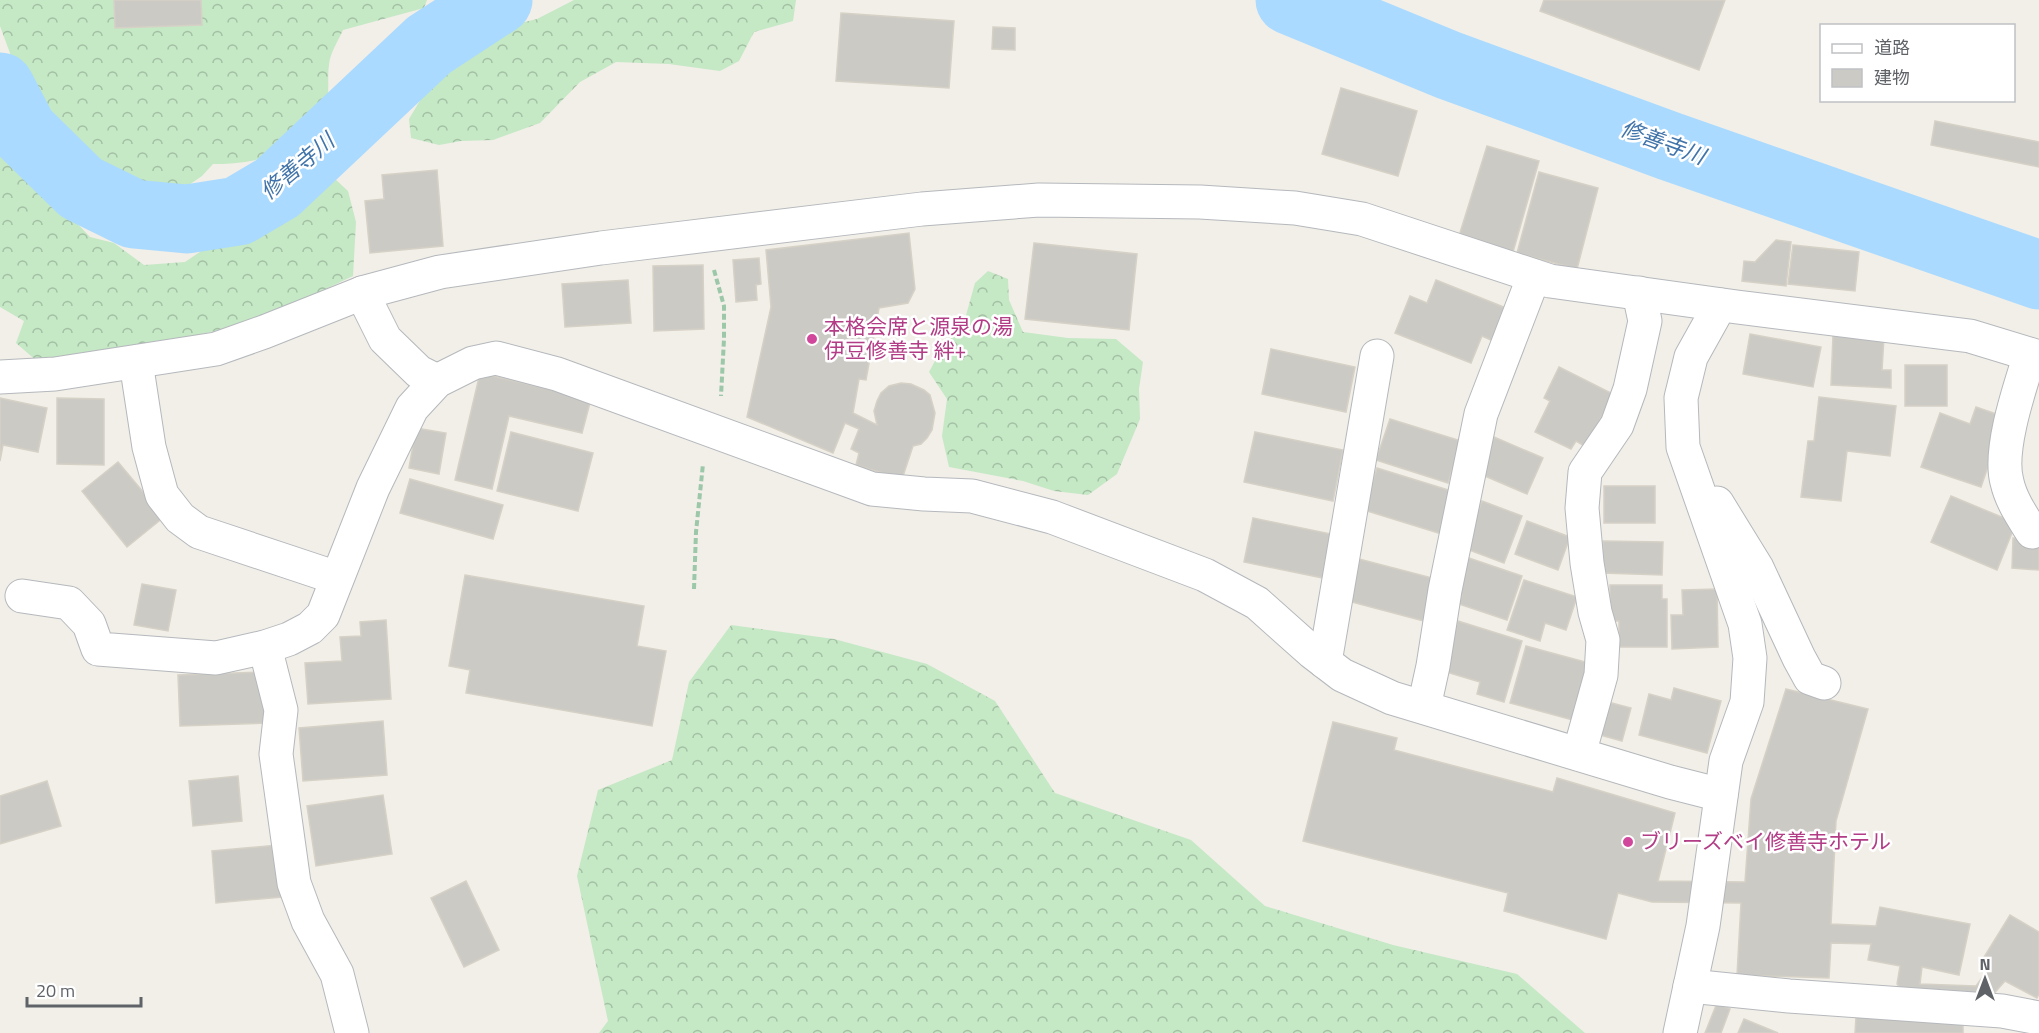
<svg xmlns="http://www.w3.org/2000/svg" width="2039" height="1033" viewBox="0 0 2039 1033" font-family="'Titillium Web','Noto Sans JP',sans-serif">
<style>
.forest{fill:url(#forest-crowns)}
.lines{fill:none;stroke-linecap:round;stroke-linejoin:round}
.river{stroke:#aadaff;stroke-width:69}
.building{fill:#cccac5;stroke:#d6d1c6;stroke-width:1.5}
.minor-casing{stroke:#b5b8bc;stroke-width:35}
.path{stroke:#9cc7a9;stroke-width:4;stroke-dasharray:6 3;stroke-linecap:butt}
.minor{stroke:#fff;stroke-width:33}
.hotel-dot{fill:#d1479c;stroke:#fff;stroke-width:2}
.labels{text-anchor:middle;stroke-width:5;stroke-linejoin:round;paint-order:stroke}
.hotel-label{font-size:21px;fill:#b23c85;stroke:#fff;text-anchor:start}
.water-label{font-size:22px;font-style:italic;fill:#4174aa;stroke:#fff}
</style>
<defs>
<pattern id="forest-crowns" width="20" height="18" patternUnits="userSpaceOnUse" patternTransform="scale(1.5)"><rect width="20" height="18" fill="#c5e8c5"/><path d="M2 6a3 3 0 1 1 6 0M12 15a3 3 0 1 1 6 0" fill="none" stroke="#a3c0a4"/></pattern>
</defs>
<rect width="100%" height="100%" fill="#f1efe8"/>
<g class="forest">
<path d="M0,0H427L424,8L343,30C338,41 330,53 329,65C327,78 330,94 326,107C313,153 255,164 213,164L202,176L177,193L111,178L87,165L42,117L22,93L14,64L0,26Z"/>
<path d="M574,0H796L793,21L754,32L739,61L720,71L669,64L616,62L580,82L540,123L493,140L461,141L439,145L411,138L409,119L431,82L467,59L492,30L537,19Z"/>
<path d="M0,157H6L60,191L71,217L90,237L114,243L144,265L185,262L222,237L280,219L304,195L334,178L348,191L356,222L353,276L256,322L202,334L185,340L113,348L38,362L16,343L24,321L0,307Z"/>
<path d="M988,271L1008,279L1009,300L1023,332L1068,338L1116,339L1143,362L1139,389L1140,419L1117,474L1088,495L1054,491L1023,481L949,467L942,436L947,399L929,372L943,346L963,326L975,283Z"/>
<path d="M731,625L834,639L927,664L995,701L1055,793L1191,840L1265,906L1393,945L1517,974L1585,1033H599L608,1021L577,876L598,790L672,760L689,682Z"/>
</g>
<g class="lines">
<g class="river">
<path d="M1290,0L1448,65L1669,146L2039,275"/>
<path d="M0,87L23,131L81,188L134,214L187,219L238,211L277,188L429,45L498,0"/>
</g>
</g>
<g class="building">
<path d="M114,0H201L202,25L115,28Z"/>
<path d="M1544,0H1725L1699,70L1540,11Z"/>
<path d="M841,13L954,21L949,88L836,81Z"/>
<path d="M993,27L1015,28V50L992,49Z"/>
<path d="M1341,88L1417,111L1398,176L1322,154Z"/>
<path d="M1935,121L2039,142V167L1931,145Z"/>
<path d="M1487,146L1539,161L1513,252L1459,236Z"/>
<path d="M437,170L443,246L370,253L365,201L384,199L382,175Z"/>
<path d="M1539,172L1598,188L1577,269L1517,253Z"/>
<path d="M909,233L915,289L908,303L879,308L866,380L859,379L853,413L877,425L874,411L877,401L881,393L889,386L901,383L911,384L924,390L930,395L935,413L932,430L927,438L921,444L913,446L902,479L856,465L859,453L851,449L859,429L845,423L833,453L747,417L771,307L766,250Z"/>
<path d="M1776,240L1791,242L1786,286L1742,281L1744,261L1755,262Z"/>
<path d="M1034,243L1137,254L1129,330L1025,319Z"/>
<path d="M1793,245L1859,252L1855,291L1788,284Z"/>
<path d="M759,258L761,284L756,285L757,300L736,302L733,260Z"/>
<path d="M703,265L704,329L654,331L653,266Z"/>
<path d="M628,280L631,323L565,327L562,284Z"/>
<path d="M1436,280L1506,308L1493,341L1482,336L1471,363L1395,333L1410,296L1427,303Z"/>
<path d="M1750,334L1821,347L1813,387L1743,374Z"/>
<path d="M1833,335L1884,337L1882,370H1891V388L1831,385Z"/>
<path d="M1271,349L1355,367L1346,412L1262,394Z"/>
<rect x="1905" y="365" width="42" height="41"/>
<path d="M1559,367L1613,394L1586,447L1576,441L1571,449L1535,432L1550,401L1544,398Z"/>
<path d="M480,373L591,399L582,433L509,416L492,489L455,480Z"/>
<path d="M1819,397L1896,406L1890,456L1847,451L1841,501L1801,497L1808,441H1814Z"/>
<path d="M0,398L47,408L38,452L3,445L0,461Z"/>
<path d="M57,398L104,399V465L57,464Z"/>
<path d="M1976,407L2005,417L1981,487L1921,467L1940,413L1970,424Z"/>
<path d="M1390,419L1461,441L1448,483L1376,460Z"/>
<path d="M416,428L446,433L439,474L409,468Z"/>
<path d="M511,432L593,453L578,511L497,491Z"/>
<path d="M1255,432L1343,450L1333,501L1244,482Z"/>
<path d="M1494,437L1543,458L1527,494L1478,473Z"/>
<path d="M118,462L164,517L127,547L82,491Z"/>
<path d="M1377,468L1458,493L1445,535L1364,510Z"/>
<path d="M410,479L503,505L493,539L400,513Z"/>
<rect x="1604" y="486" width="51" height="37"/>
<path d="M1951,496L2016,523L1997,570L1931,542Z"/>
<path d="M1482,501L1522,516L1504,563L1464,548Z"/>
<path d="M1253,518L1331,534L1323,578L1244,562Z"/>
<path d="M1527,521L1570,537L1558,570L1515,554Z"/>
<path d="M2013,538L2039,539V570L2012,568Z"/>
<path d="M1603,541L1663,542L1662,575L1602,573Z"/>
<path d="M1463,556L1522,576L1507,620L1459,604L1462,595L1451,591Z"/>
<path d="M1359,559L1436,579L1424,621L1348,601Z"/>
<path d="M465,575L644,606L637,646L666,651L652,726L466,693L470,670L449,666Z"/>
<path d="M1524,580L1577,597L1566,630L1545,623L1540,641L1507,630Z"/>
<path d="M142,584L176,590L168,631L134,625Z"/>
<path d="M1610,585H1662V599H1667V647H1619V621H1610Z"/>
<path d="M1717,589L1718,647L1672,649L1671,615H1683L1682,590Z"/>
<path d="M386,620L391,699L308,704L305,663L342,661L340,637L361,636L360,622Z"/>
<path d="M1458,621L1522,641L1504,702L1477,694L1480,682L1443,671Z"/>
<path d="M1526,646L1589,663L1573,720L1510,703Z"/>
<path d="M266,672L268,723L180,726L178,675Z"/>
<path d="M1674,688L1721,701L1707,753L1639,735L1649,694L1671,700Z"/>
<path d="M1786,689L1868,709L1836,821L1831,924L1876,926L1880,907L1970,924L1959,975L1922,967L1920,984L1976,986L1990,967L1981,962L2010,915L2039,932V994L2037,998L2005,981L1990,998L1906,995L1897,984L1900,966L1868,960L1871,944L1831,943L1829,978L1737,975L1741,903L1652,902L1618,893L1606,939L1504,911L1508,893L1303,841L1333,722L1397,738L1394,750L1553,792L1557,778L1675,813L1658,881L1745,882L1751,799Z"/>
<path d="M1608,702L1631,708L1622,741L1600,735Z"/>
<path d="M383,721L387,775L303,781L299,728Z"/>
<path d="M238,776L242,821L193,826L189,781Z"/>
<path d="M47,781L61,826L0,844V796Z"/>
<path d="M383,795L392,854L316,866L307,806Z"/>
<path d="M278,845L282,897L216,903L212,851Z"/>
<path d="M466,881L499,950L464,967L431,898Z"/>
<path d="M1717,1003L1730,1009L1721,1033H1705Z"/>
<path d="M1856,1017L1963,1021V1033H1855Z"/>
<path d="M1744,1019L1778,1033H1738Z"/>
</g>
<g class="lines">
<defs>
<g id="minor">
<path d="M362,293L385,339L419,372L437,381"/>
<path d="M2030,355C2020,387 1998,450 2007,482C2011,500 2022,516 2032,532"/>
<path d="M136,362L149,447L162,495L180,518L199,532L337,578"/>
<path d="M0,377L55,374L216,349L264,332L362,293L440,272L601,248L922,209L1039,200L1200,202L1295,208L1362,219L1550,281L1737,307L1970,336L2039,357"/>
<path d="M1717,503L1757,568L1799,658L1810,678L1824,683"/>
<path d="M22,596L69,603L89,624L98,649L216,658L265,647L289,639L310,628L323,615L373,488L412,408L437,381L473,363L496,358L557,374L872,489L924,494L972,496L1052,517L1205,575L1257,603L1312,652L1342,675L1392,698L1670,782L1721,795"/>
<path d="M265,647L281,710L276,754L294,883L308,921L337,974L352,1033"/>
<path d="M1325,662L1377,356"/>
<path d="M1424,707L1433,666L1445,590L1481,414L1534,276"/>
<path d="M1579,754L1601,675L1603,640L1595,612L1587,563L1582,508L1585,472L1617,425L1630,389L1645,321L1639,293"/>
<path d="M1690,986L1789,996L2002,1011L2039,1018"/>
<path d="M1680,1033L1703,926L1726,761L1747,702L1750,658L1745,624L1683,447L1681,398L1691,357L1720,305"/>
</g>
</defs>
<use href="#minor" class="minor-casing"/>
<g class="path">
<path d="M714,270L724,306V339L721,396"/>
<path d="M694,589L696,532L703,464"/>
</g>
<use href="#minor" class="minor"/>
</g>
<g class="hotel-dot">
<circle cx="812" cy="339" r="6"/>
<circle cx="1628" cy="842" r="6"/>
</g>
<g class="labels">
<g class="hotel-label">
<text x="824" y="334">本格会席と源泉の湯<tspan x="824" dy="24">伊豆修善寺 絆+</tspan></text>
<text x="1640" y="849">ブリーズベイ修善寺ホテル</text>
</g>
<g class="water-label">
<text transform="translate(1663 142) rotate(20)" y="8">修善寺川</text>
<text transform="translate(297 166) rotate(-40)" y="8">修善寺川</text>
</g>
</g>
<rect x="1820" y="24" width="195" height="78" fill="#ffffff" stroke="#bfc1c3" stroke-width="1.5"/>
<rect x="1832" y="44" width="30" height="9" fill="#ffffff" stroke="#bfc1c3" stroke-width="1.5"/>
<text x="1874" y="54" font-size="18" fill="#5f6368">道路</text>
<rect x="1832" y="69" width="30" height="18" fill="#cccac5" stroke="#bfc1c3" stroke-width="1.5"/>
<text x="1874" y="84" font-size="18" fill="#5f6368">建物</text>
<g transform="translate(1985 979)" stroke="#ffffff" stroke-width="4.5" paint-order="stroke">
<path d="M0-4.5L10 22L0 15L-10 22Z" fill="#5f6368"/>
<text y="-9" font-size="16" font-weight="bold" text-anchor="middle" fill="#5f6368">N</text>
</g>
<path d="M27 997v9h114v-9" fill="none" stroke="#5f6368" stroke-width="3"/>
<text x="36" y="997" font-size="18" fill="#5f6368" stroke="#ffffff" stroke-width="4.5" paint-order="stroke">20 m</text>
</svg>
